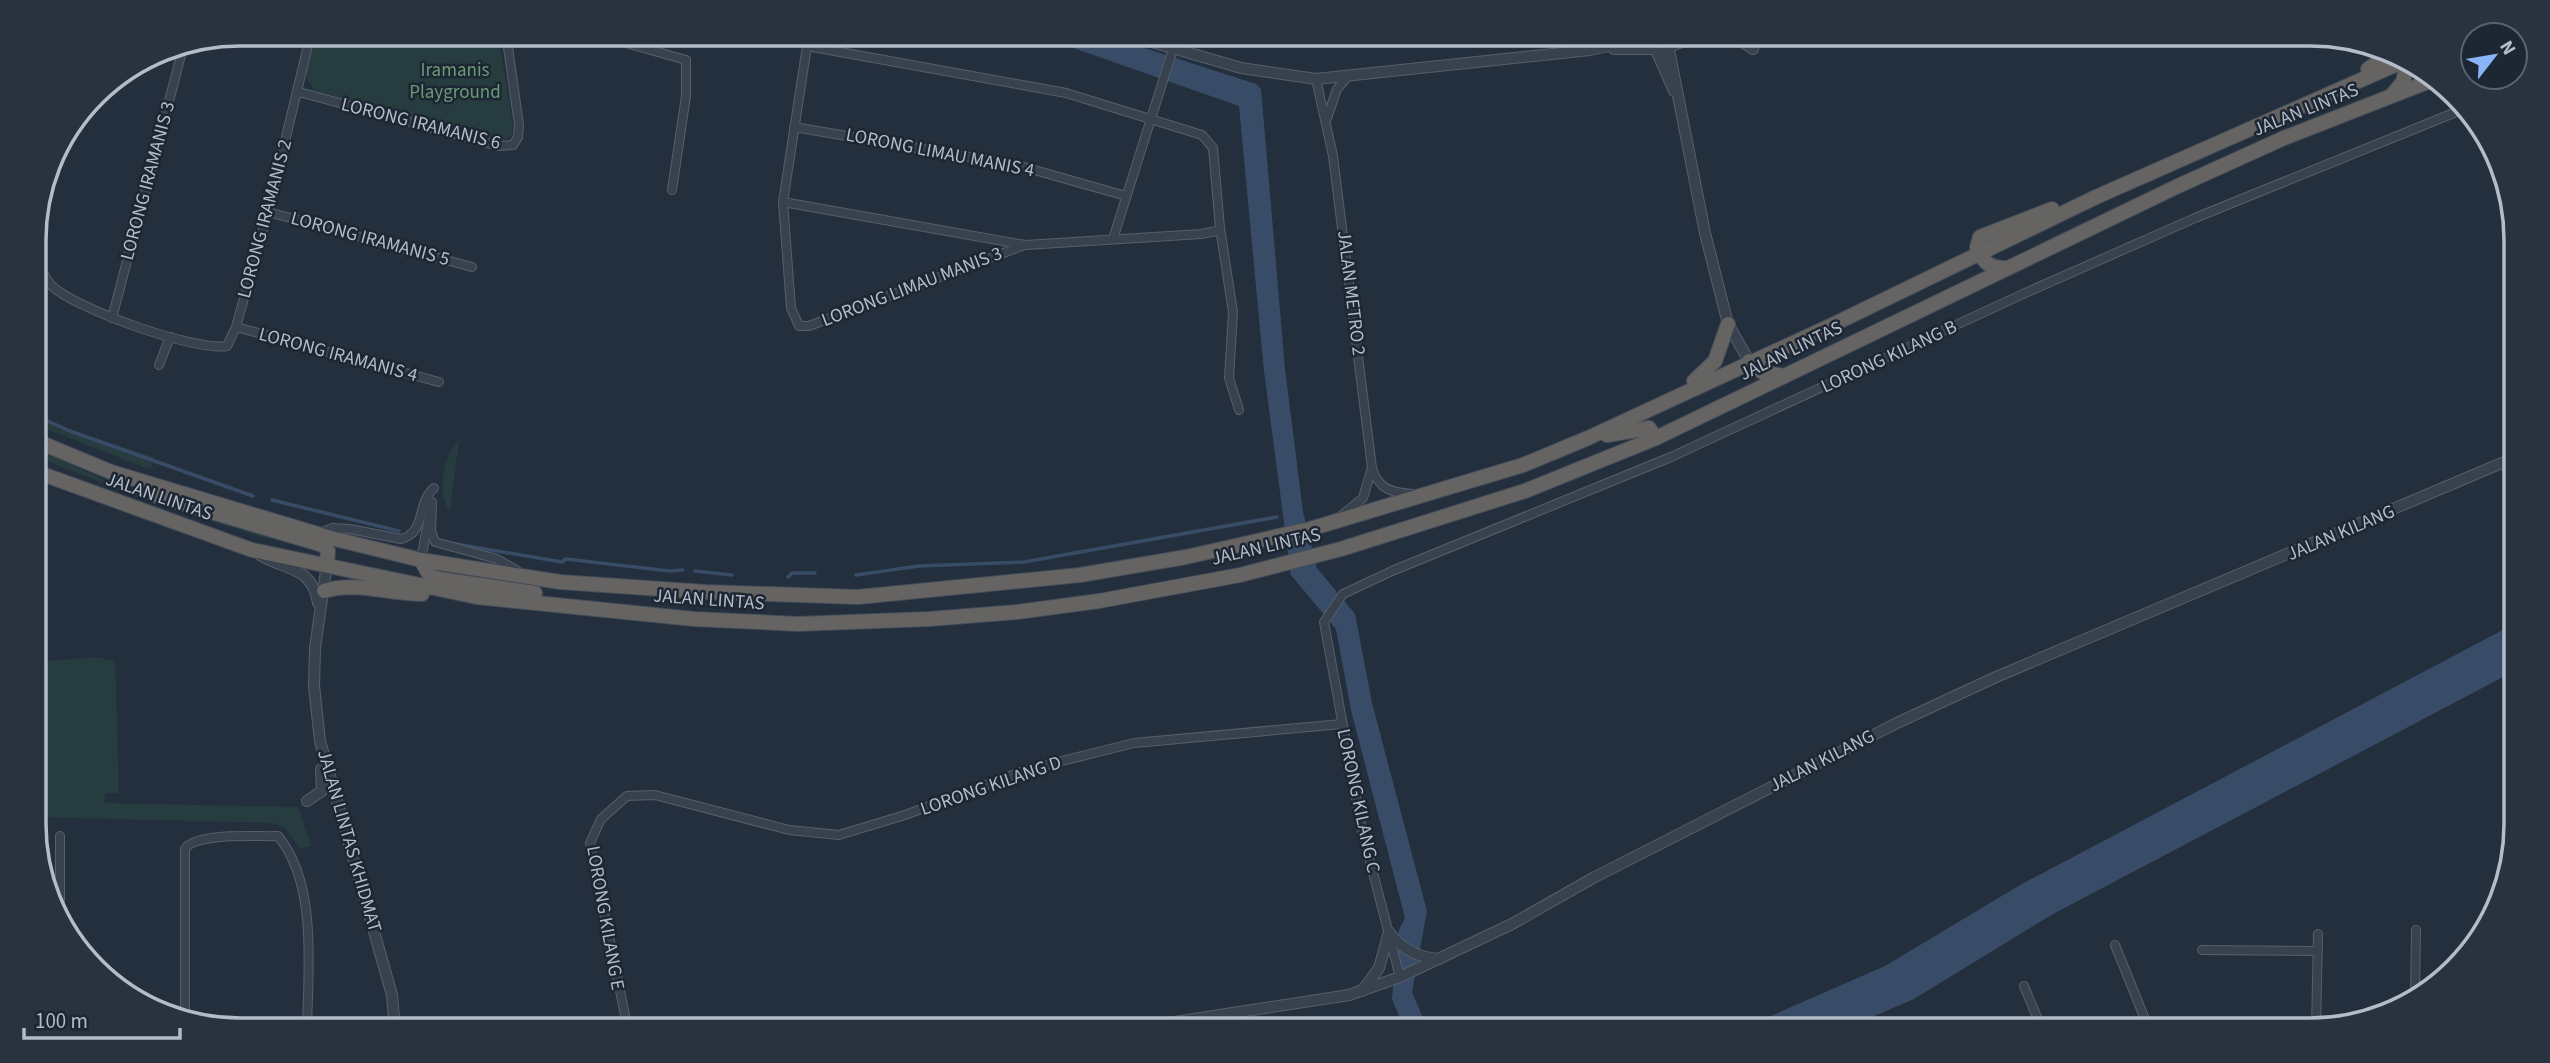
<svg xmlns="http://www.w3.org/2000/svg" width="2550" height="1063" font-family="'Source Sans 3',sans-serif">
  <rect width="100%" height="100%" fill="#242f3e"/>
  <g fill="#263c3f">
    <polygon points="315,33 498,33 513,126 512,136 501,142 314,91 306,76"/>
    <polygon points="34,413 70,430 154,457 151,470 34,424"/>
    <path d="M459,440l-9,70v1c-14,-17 -6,-57 9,-71z"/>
    <polygon points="34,447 113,484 309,548 262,537 149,501 34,456"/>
    <polygon points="97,657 115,661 119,788 117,793 105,793 104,803 298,807 311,846 300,849 285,828 272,823 35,817 35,662"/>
  </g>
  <g fill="#394c67">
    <polygon points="1000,33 1098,33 1256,84 1261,89 1285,369 1303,512 1317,568 1355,614 1372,703 1427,911 1412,992 1428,1030 1405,1030 1392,999 1399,930 1405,918 1351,710 1336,629 1291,575 1264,371 1239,106 1059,43"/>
    <polygon points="2516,623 2516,693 2505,676 2053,914 1914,999 1844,1029 1741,1029 1885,966 2020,885"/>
  </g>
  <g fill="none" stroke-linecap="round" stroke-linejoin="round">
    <g stroke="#394c67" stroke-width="3.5">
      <polyline points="34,415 70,431 253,496"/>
      <polyline points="272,500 399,531"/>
      <polyline points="456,544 562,562 566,559 669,571 683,570"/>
      <polyline points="695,571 732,575"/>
      <polyline points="856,575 919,566 1024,562 1277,517"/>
      <polyline points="788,577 792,573 815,573"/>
    </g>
    <defs>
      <g id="minor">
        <polyline points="565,33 619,41 686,60 686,96 672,190"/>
        <polyline points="809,33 783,202 791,308 799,326 809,326 1022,246"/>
        <polyline points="507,38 538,33"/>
        <path d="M1316,79l17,77 39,312c6,21 20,25 41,26"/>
        <polyline points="299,92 498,146 513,145 518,137 519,125 506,33"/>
        <polyline points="1327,118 1337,89 1348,76"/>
        <polyline points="794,127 1017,165 1126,196"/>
        <polyline points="783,202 1025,245 1201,234 1217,231 1220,228 1213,148 1202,135 1066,93 807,46"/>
        <polyline points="268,212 472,267"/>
        <polyline points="1220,228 1233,312 1229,378 1239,410"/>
        <polyline points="1113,239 1173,49"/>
        <path d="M34,252c4,11 9,24 17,33 22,23 145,67 176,61l9,-19 32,-115 43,-179"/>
        <polyline points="112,318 184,44"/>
        <polyline points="236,327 439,382"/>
        <polyline points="159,365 170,337"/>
        <polyline points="432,502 431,531 435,542 497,559 518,571"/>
        <polyline points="1341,516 1363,498 1371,471"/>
        <path d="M320,533l12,-5 18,1 51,10c26,-7 15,-36 33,-51"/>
        <polyline points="421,560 431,505"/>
        <polyline points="60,910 60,836"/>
        <polyline points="2115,945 2149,1029"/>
        <polyline points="2202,950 2318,951"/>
        <polyline points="1400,977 1362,830 1324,622 1343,594 1392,571 1671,457 2023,294 2195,218 2466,108"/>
        <polyline points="2024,986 2042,1029"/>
        <polyline points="2415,998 2416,930"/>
        <path d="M185,1019v-170c10,-17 72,-12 93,-13 40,48 30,135 29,194"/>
        <polyline points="2316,1029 2318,934"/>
        <polyline points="628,1030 590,843 601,819 627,796 655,795 789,830 839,835 905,815 1026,770 1134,743 1342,724"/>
      </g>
      <g id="tertiary">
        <polyline points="1121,33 1241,68 1316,79 1590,50 1658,35"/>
        <polyline points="1728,33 1753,49 1758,33"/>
        <circle cx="1662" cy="44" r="9"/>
        <polyline points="1665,35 1696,33"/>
        <polyline points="1670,46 1710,33"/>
        <polyline points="1614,49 1654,49"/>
        <polyline points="1656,50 1674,91"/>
        <polyline points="1669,50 1705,233 1728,324 1749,361"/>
        <path d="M260,555c27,16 52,11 58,48"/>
        <polyline points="327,564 315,648 314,686 320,741 392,995 395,1030"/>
        <polyline points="307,801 322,791 321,769"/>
        <path d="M1389,932c13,18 29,25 50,27"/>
        <polyline points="1362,991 1379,968 1389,932"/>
        <polyline points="1123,1030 1349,995 1400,977 1512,924 1593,878 1897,723 1996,677 2516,457"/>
      </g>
      <g id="trunk">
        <polyline points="2368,69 2383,59 2386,48"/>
        <polyline points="2392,95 2403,82 2407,63"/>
        <path d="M2005,268c-16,0 -22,-6 -28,-21l3,-10 72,-28"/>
        <polyline points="1749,361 1762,372 1784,376"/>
        <polyline points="1694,381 1715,361 1728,324"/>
        <polyline points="1607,435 1649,428 1656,438"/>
        <polyline points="34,440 111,472 331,538 421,560 560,582 705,592 858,597 1080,575 1186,557 1310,529 1523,465 1588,438 1832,325 2096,197 2404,61"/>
        <polyline points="34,471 252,550 477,597 694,619 798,624 929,619 1017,612 1099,601 1240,575 1341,549 1525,491 1656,438 2178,186 2284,138 2430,81"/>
        <polyline points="154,495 323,545 328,551 327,564"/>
        <polyline points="421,560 430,576 439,579 535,593"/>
        <path d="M324,591c32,-10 65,3 98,3"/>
      </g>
    </defs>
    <use href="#minor" stroke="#565f6c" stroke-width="10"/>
    <use href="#tertiary" stroke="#565f6c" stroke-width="12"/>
    <use href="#trunk" stroke="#434c59" stroke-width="16"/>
    <use href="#minor" stroke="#38414e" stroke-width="8"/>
    <use href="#tertiary" stroke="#38414e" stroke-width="10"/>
    <use href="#trunk" stroke="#656462" stroke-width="14"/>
  </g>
  <g text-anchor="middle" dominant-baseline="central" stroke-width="5" stroke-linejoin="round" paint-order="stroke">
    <g font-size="19" fill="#6b9a76" stroke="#1d2633">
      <text x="455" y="70">Iramanis<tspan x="455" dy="22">Playground</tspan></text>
    </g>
    <g font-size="19" fill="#b4bcc9" stroke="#1d2633">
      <text transform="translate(2306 110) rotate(-22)">JALAN LINTAS</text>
      <text transform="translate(421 124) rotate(14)">LORONG IRAMANIS 6</text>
      <text transform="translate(940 153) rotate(11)">LORONG LIMAU MANIS 4</text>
      <text transform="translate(148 181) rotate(-75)">LORONG IRAMANIS 3</text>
      <text transform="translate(265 219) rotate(-75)">LORONG IRAMANIS 2</text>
      <text transform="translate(370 239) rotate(15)">LORONG IRAMANIS 5</text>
      <text transform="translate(912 287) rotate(-21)">LORONG LIMAU MANIS 3</text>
      <text transform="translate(1351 293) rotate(83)">JALAN METRO 2</text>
      <text transform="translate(1791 351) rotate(-26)">JALAN LINTAS</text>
      <text transform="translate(338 355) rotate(15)">LORONG IRAMANIS 4</text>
      <text transform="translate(1889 357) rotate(-25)">LORONG KILANG B</text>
      <text transform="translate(159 497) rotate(19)">JALAN LINTAS</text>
      <text transform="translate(2341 533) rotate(-23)">JALAN KILANG</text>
      <text transform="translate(1266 547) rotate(-13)">JALAN LINTAS</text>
      <text transform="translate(709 600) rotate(4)">JALAN LINTAS</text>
      <text transform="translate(1822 761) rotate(-27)">JALAN KILANG</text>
      <text transform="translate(991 786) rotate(-19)">LORONG KILANG D</text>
      <text transform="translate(1358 801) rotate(78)">LORONG KILANG C</text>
      <text transform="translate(349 841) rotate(74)">JALAN LINTAS KHIDMAT</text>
      <text transform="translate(605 918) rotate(80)">LORONG KILANG E</text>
    </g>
  </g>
  <path d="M0 0H2550V1063H0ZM240 46H2310A194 194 0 0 1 2504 240V824A194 194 0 0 1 2310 1018H240A194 194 0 0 1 46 824V240A194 194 0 0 1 240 46Z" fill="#29323f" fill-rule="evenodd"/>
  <path fill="none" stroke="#b4bcc9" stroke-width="3.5" d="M240 46H2310A194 194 0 0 1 2504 240V824A194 194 0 0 1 2310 1018H240A194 194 0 0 1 46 824V240A194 194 0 0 1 240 46Z"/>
  <g transform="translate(2494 56) rotate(59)"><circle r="33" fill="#1d2633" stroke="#59626f" stroke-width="2"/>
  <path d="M0-5L12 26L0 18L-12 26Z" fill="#8ab4f8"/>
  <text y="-10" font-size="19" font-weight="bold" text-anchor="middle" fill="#b4bcc9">N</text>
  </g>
  <path d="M24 1028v10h156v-10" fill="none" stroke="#b4bcc9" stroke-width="3.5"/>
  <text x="35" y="1028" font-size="21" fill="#b4bcc9" stroke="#1d2633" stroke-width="5" paint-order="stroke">100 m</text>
</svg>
